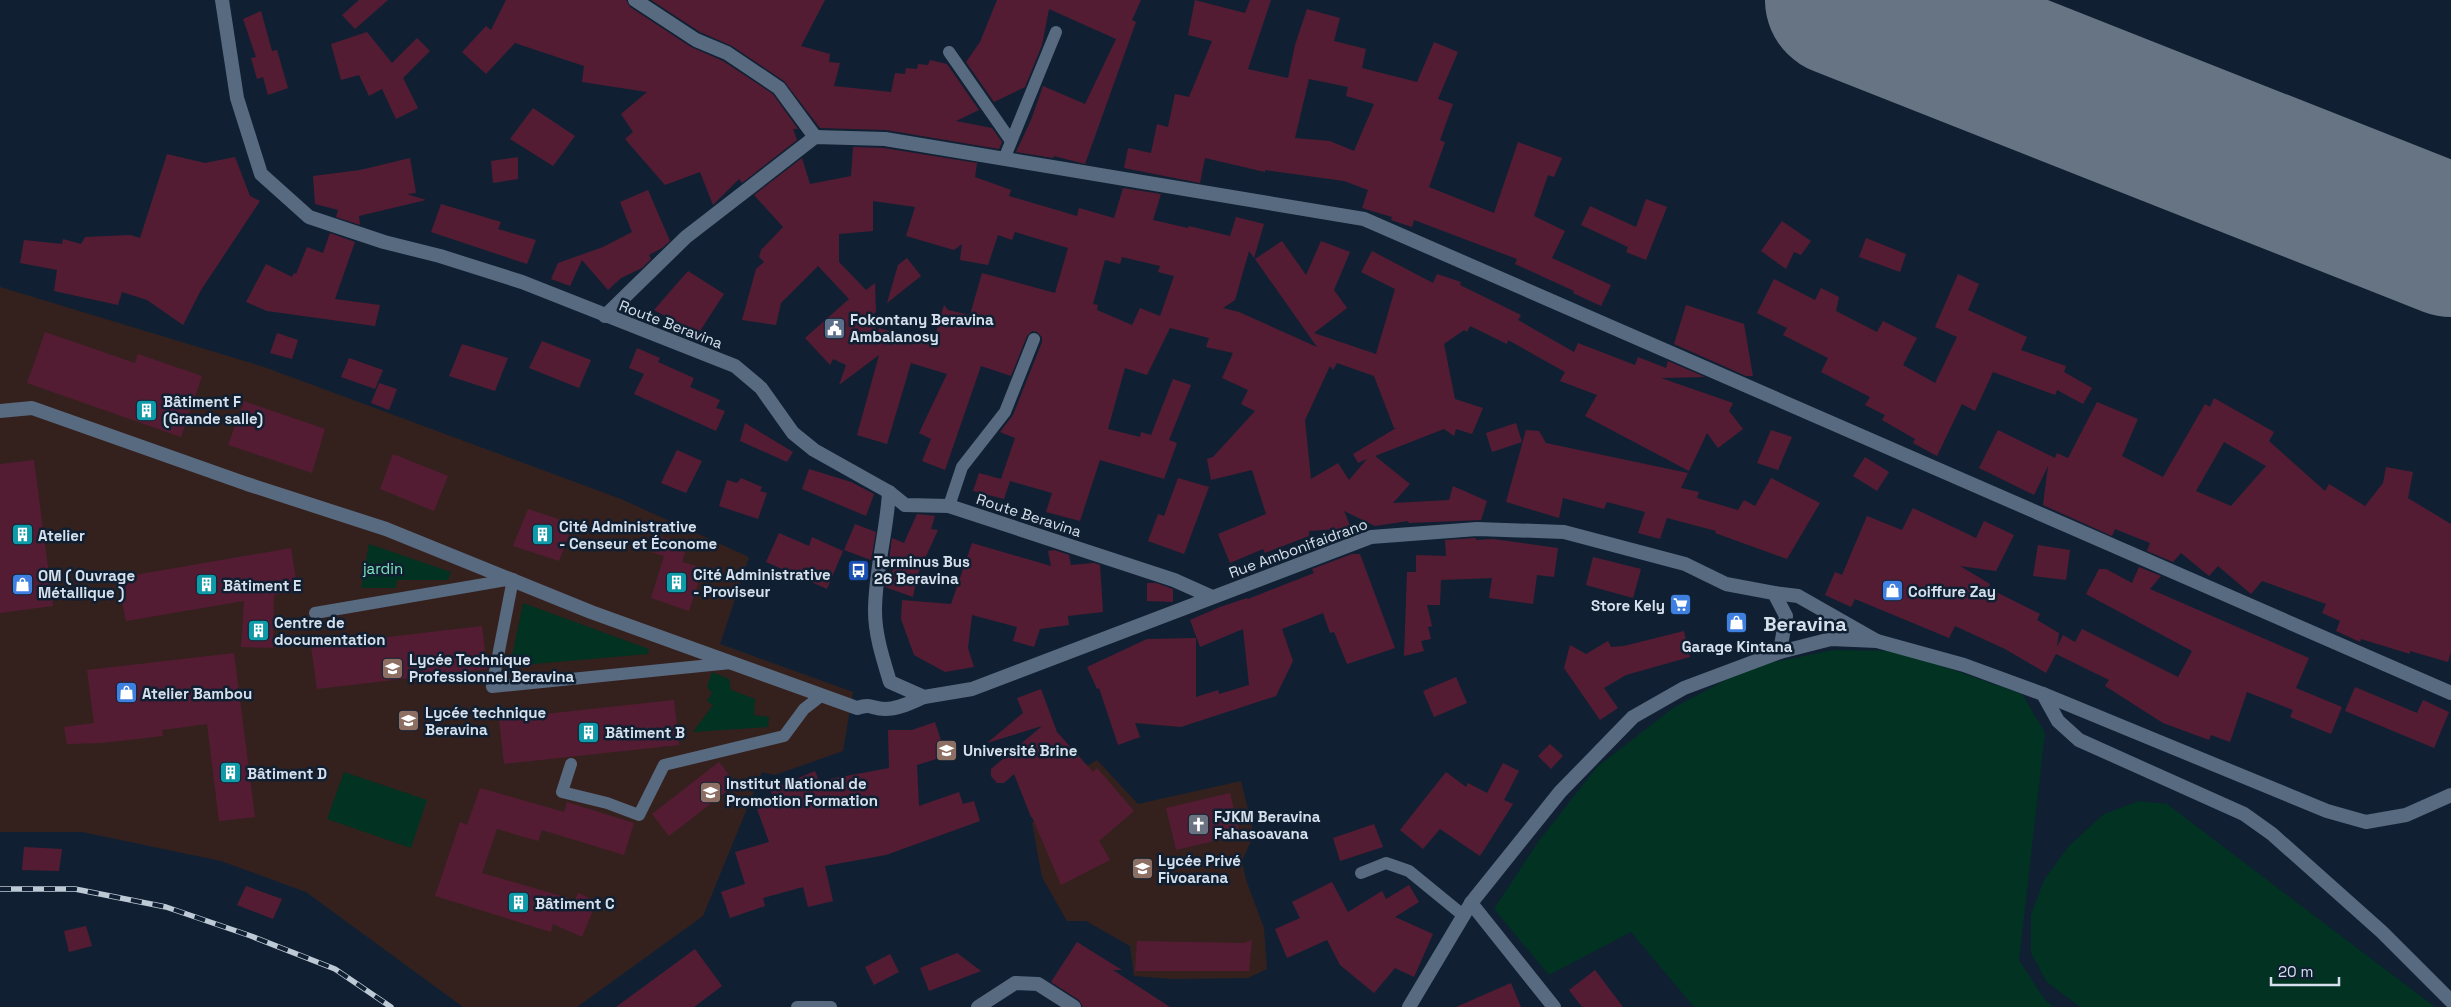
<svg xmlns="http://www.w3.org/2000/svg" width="2451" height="1007" font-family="'Space Grotesk',sans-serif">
  <rect width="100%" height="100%" fill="#102032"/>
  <g fill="#34211e">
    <polygon points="0,287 264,367 621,499 749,557 720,644 853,692 843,751 775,775 762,772 703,916 577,1007 463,1007 306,892 221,861 82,832 0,832"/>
    <polygon points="1097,760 1138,804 1241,781 1254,834 1242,861 1246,880 1264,928 1267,969 1248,978 1172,979 1134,976 1130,946 1086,921 1067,921 1042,877 1032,823 1056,809 1082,769"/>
  </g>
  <g fill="#013222">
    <polygon points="369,544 451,572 448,580 397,580 396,588 361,588"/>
    <polygon points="523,603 649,649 648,654 510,666"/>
    <polygon points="1833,650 1899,651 2022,694 2045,733 2019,960 2044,999 2054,1007 1694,1007 1631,932 1549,975 1494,909 1538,842 1597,767 1673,708 1750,667"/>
    <polygon points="712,672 729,679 731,690 755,699 754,715 769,717 768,727 693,732 713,705 707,701 712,693 707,687"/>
    <polygon points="344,772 427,800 411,848 327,819"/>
    <polygon points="2139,801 2167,804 2435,1007 2080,1007 2047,982 2031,953 2031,915 2044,880 2069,846 2104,814"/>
  </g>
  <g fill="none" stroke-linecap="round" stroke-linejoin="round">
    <polyline stroke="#677484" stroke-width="152" points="1841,0 2451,241"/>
  </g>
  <g fill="#541c33" fill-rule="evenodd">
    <polygon points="359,0 388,0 355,29 342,15"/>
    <polygon points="506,0 626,0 630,7 691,47 723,61 773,94 798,129 793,129 797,140 742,183 739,179 713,205 700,172 665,185 625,139 633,132 621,114 647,92 582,82 584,66 515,43 486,74 462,52 486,26 491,30"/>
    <polygon points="651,0 825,0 801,46 830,54 829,62 840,63 834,86 891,92 895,73 905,74 906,68 917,69 918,64 928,65 930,60 947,64 979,110 956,121 992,128 1002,142 999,149 886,130 820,128 784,81 732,46 700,32"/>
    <polygon points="997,0 1141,0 1132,20 1136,22 1085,164 1054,156 1053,158 1016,152 1031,120 1043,86 1085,104 1116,39 1049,9 1042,45 1025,87 994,102 966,62 980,42"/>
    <path d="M1195,0l50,13 5,-13h21l-23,69 40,9 7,-33 12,-36 33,9 -6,23 32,8 -4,19 55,14 17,-40 24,10 -20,47 15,5 -13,36 5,2 -16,45 65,26 24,-71 44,16 -8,19 -6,-2 -14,41 31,15 -13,27 59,27 -10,21 -28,-13 1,-2 -59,-27 2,-5 -103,-39 -2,7 -21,-7 1,-3 -30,-9 6,-18 -24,-9 -79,-11v2l-60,-14 -5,25 -76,-15 4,-20 23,5 6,-29 11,3 7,-33 14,3 23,-56 -24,-6zM1309,79l39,8 -2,9 28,8 -20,47 -24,-10 -35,-3z"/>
    <polygon points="261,11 272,51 277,50 288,88 268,95 263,77 257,79 251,58 256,57 243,19"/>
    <polygon points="367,32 392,63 417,38 430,51 403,78 418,108 396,119 382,89 369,96 359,75 341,80 331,44"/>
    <polygon points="533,108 575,136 553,166 510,139"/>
    <path d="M853,147l31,1 93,15 -2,14 36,13 -2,6 68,20 2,-8 35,10 9,-30 38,6 -8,26 35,8 1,-2 41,10 6,-19 28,7 -10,34 -5,-7 -14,49 -12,8 16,4 78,35 -62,-88 27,-18 24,34 15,-34 29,11 -16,38 13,18 -33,25 62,21 19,-65 -34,-17 11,-21 61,32 4,-9 24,8 -1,3 61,30 -3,5 56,32 4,-9 57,22 3,-8 28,11 2,-7 37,16 -44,1 72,25 -4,8 14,18 -25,19 -11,-15 -18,38 -104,-55 12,-21 -37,-14 5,-9 -57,-32 -1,4 -37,-18 -3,6 -3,-2 -20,14 11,55 28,9 -11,26 -16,-5 -2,7 -10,-7 -69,27 35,28 -17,19 56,-3 4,-14 34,15 -6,19 -72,3 -1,-2 -33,5 -31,-15 7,17 -42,3v5l-44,17 -2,-4 -33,14 -12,-29 48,-20 -14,-44 -41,10 -4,-21 6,-2 42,-46 -14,-7 7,-14 -26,-12 11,-25 -27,-6 3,-9 -39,-10 -23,47 -22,-7 -17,61 32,8 1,-5 10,3 22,-56 18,6 -22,55 8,3 -13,36 -64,-19 -20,61 -34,-9 6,-19 -42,-12 -6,18 -31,-8 6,-18 22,6 14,-41 -15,-6 13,-17 29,-73v-5l-5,-5 -5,-1 -5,5 -16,40 -30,-10 -36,104 -23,-9 9,-22 -12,-6 28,-59 -36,-11 -24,81 -30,-9 22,-80 -40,30 7,-20 -13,-6 -3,6 -25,-27 44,-39 -31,-33 -37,37 -5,22 -34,-5 14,-51 8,-7 -5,-5 2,-7 22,-23 -29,-32 48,-37 8,26 41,-8zM873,201l42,6 -9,29 48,14 8,-6 -2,16 28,5 10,-30 14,5 3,-8 53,16 -13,45 -73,-20 -12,42 -22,-5 -4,-5 -11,38 -54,-15 -3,10v-11l-14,-5 14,-10 -1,-29 -9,7 -27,-28v-28l34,-3zM1122,257l38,9 -2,6 16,4 -14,40 -20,-8 -8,17 -35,-15 1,-5 -5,-1 12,-44 15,4zM1337,363l37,13 20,52h2l-43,26 5,9 9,-4 -18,21 -11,-17 -27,16 -6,-59 25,-54 3,4z"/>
    <polygon points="167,154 205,163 235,157 250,196 260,201 201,290 183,325 147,300 122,292 118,305 54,291 57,270 20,263 24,240 62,244 63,239 81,244 85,237 130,235 140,238"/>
    <polygon points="518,157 518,179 493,183 491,161"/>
    <polygon points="410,158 416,193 407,194 426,200 359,216 360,225 336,217 338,210 315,204 313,176 360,170"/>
    <polygon points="648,190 670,241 662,248 649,255 651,259 642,268 621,278 608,290 582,260 570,286 551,279 558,263 603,247 632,232 620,202"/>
    <polygon points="1646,199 1667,207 1646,260 1626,252 1628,247 1581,225 1590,206 1636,227"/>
    <polygon points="441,204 501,222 498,229 536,240 527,264 431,232"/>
    <polygon points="1782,221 1811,241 1801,255 1794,252 1786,269 1761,251"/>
    <polygon points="330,233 355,242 335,299 380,305 375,326 267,311 246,302 266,264 292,277 294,273 296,274 307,247 323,253"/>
    <polygon points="1866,238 1906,254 1900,272 1859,257"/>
    <polygon points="907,258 921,276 887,303 898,265"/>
    <polygon points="688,271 724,294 698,334 654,310"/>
    <polygon points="1958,274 1979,284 1968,310 2027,337 2021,350 2066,366 2064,372 2092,388 2083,404 2057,390 2055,395 1993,372 1975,411 1962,404 1937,456 1913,443 1915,439 1882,420 1885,415 1865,405 1870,397 1821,372 1828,358 1783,335 1787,328 1757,313 1774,279 1815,300 1821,288 1839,297 1836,311 1877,332 1883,321 1917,338 1903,365 1935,383 1957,337 1935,327"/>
    <polygon points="1686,305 1744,324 1753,376 1746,376 1674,344"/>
    <polygon points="45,332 135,363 138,354 202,376 181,437 27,383"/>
    <polygon points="277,333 298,340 292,359 270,353"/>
    <polygon points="542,341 591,360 579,388 529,368"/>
    <polygon points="462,344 508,358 495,391 449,376"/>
    <polygon points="637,348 660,358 658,362 694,378 690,387 720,400 716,408 725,411 716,431 634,394 644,374 629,368"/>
    <polygon points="349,358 383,370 375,389 341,377"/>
    <polygon points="379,383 397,389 389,410 371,403"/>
    <path d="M2214,398l60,34 -5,9 56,50 4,-7 36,22 18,-23 3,-16 27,5 -5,26 43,26v128l-3,10 -38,-11v3l-49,-15 -1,3 -24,-11 4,-10 -18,-8 4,-9 -64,-23 -11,13 -33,-28 -9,10 -28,-23 -8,9 -26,-11 3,-8 -35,-14 -3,7 -69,-31 5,-39 -14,29 -55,-27 19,-38 57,28 2,-5 11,5 29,-56 41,17 -16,37 41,21 42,-73 5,3zM2224,442l42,24 -35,40 -35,-15z"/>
    <polygon points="244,401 325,429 312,473 228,445"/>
    <polygon points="745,423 793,452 787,462 740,441"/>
    <polygon points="1516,423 1522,442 1492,452 1486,433"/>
    <polygon points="1526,430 1539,431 1546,443 1688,473 1681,488 1699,492 1697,498 1738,510 1744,500 1755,506 1771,478 1820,503 1787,559 1715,533 1716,531 1667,518 1660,539 1638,533 1645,512 1607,502 1604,509 1563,498 1559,518 1506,502"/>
    <polygon points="1771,430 1792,437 1778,470 1757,463"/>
    <polygon points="677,450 702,461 686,493 661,483"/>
    <polygon points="393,454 448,476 434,511 380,489"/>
    <polygon points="1865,457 1889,472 1877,491 1853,476"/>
    <polygon points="34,460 53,606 0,613 0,464"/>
    <polygon points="809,469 851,482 874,494 866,516 802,489"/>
    <polygon points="741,478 762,487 760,491 767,493 758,519 719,506 727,480 737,483"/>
    <polygon points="1178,478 1209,487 1184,554 1148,541 1158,514 1164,516"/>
    <polygon points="1913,508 1976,538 1984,521 2014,535 1996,571 1960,566 1990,584 1988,588 2040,614 2037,620 2059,633 2057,647 2063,635 2075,642 2082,629 2178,677 2192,651 2086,594 2099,569 2106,569 2132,583 2139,567 2161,576 2150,589 2309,658 2296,688 2342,707 2331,734 2290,717 2293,710 2247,692 2230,742 2211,735 2209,740 2163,723 2105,686 2109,680 2056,654 2046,673 2005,649 1955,626 1949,638 1855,599 1851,607 1825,595 1835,572 1842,575 1867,516 1902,530"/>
    <polygon points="528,509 573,524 559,561 513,546"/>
    <polygon points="917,514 935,516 931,529 938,530 917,576 913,597 885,587 893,569 888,567 892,538 904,543"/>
    <polygon points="855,524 876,532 871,560 844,550"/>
    <polygon points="779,533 809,546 812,537 843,551 827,589 766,562"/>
    <polygon points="656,535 687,545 682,562 703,568 689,611 651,598 664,556 651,552"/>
    <polygon points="1476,538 1476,540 1493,539 1558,548 1554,577 1537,575 1533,604 1489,598 1492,578 1441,580 1440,605 1427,605 1432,626 1428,627 1431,639 1421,641 1424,651 1404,656 1407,572 1416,572 1416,555 1446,556 1445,540"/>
    <polygon points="972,543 1051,566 1048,551 1054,550 1069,555 1071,565 1094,563 1100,565 1103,612 1068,616 1069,625 1040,629 1034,647 1013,641 1017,627 972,615 968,648 974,667 945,672 914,655 901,619 902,600 951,604"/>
    <polygon points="2038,545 2070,550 2066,580 2033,576"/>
    <polygon points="291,548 298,591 274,595 273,648 241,647 244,601 126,621 117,578"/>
    <polygon points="1352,554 1360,554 1395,648 1347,664 1334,632 1330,633 1323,613 1282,629 1293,661 1276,696 1181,727 1135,723 1140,737 1118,745 1099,688 1097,689 1087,667 1147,639 1196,638 1196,697 1218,690 1219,694 1249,685 1243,629 1200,647 1190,620 1220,607 1247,598 1248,599 1314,573 1312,569"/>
    <polygon points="1593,557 1641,569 1633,598 1586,585"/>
    <polygon points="1147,583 1156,583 1173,589 1173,602 1147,601"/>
    <polygon points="482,626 487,669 317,689 311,646"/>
    <polygon points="1684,631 1690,657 1626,675 1604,688 1618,708 1600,720 1564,668 1570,645 1586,654 1608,641 1611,647 1624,646"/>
    <polygon points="234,653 255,817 219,821 207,724 162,730 163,736 102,743 67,744 64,727 94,723 87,670"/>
    <polygon points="1456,677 1467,703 1434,717 1423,691"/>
    <polygon points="2355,687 2417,713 2423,700 2449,712 2434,748 2345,711"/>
    <polygon points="1041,689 1057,732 1093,772 1097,768 1134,811 1099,841 1110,860 1061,885 1032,817 1031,817 1014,774 1004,783 997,783 991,776 991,769 1042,726 987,743 1023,713 1017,698"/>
    <polygon points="674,700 679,745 504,764 499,719"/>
    <polygon points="935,722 946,756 917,765 919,806 959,792 963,804 974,801 980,821 886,855 825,866 833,901 808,907 803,887 763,898 765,906 730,918 721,892 745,884 735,852 769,842 757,809 776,803 770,790 815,771 819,781 889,768 888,730 912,730"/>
    <polygon points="1550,744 1563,756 1551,769 1538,756"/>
    <polygon points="719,762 736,784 669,836 652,814"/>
    <polygon points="1503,763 1519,771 1504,800 1513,804 1480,856 1440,829 1423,849 1400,830 1446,772 1466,787 1468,783 1487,793"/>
    <polygon points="480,788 564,812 567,802 634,823 624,855 542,830 538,841 497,829 482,873 575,900 578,893 597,901 582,937 553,924 551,932 435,896 460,822 467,825"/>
    <polygon points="1230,793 1240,835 1176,850 1166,808"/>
    <polygon points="1374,824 1383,847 1340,861 1333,838"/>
    <polygon points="24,847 62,849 59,871 22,870"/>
    <polygon points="1332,882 1348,912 1382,891 1386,899 1409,885 1419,902 1395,917 1433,934 1414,977 1395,968 1374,993 1340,965 1327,940 1287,958 1275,929 1300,918 1292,902"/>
    <polygon points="246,886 282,899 273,919 237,905"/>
    <polygon points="86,926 92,946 69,952 64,931"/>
    <polygon points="1252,940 1249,971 1135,971 1137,941 1244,943"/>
    <polygon points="1077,942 1122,970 1113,970 1170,1007 1083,1007 1079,1000 1051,982"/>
    <polygon points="695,949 722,986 694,1007 616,1007"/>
    <polygon points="957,953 981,971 929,991 920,968"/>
    <polygon points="890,954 899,972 874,985 865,967"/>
    <polygon points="1595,970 1623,1007 1582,1007 1569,990"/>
    <polygon points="1511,983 1521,1007 1456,1007"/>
  </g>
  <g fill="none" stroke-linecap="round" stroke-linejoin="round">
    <g stroke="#586a80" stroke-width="12">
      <polyline points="949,52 1011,141"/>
      <polyline points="1004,159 1056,32"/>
      <polyline points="949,506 962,467 1005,412 1034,339"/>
      <polyline points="315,613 513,579 492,687 731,663"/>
      <polyline points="571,764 562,792 607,803 639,815 664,765 784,736 804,709 822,695"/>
      <polyline points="1361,873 1386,863 1409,871 1464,916"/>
      <polyline points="797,1007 831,1007"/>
    </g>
    <g stroke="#586a80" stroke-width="14">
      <polyline points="222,0 237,98 261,174 309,217 384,242 440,256 522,282 735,366 761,388 793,433 814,450 889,492 905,505 949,506 1174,580 1212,597"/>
      <polyline points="635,0 696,40 727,53 779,88 815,137"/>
      <polyline points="605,316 686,237 815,137 885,139 1364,219 2451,693"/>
      <path d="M0,411l32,-3 215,76 139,45 205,83 266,96c16,-5 14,1 28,1 14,0 27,-7 39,-12"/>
      <path d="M889,492c-2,39 -14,79 -14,119 0,24 8,48 15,71l34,15 48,-8 399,-152 106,-8 87,3 121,32 41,20 48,9 12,23 -6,36"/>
      <polyline points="1774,593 1798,596 1877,641"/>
      <polyline points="2043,694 2058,721 2079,740 2244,814 2272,834 2382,932 2451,1001"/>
      <polyline points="1471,903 1554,1007"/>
      <polyline points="978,1007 1015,983 1038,984 1074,1007"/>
    </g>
    <polyline stroke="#586a80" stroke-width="14" points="1409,1007 1471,903 1560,792 1633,717 1684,688 1780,652 1831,639 1877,641 1964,665 2043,694 2327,811 2366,822 2406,815 2451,795"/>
    <defs>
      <polyline id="rail" points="0,889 75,889 166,907 251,936 335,969 391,1007"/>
    </defs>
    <use href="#rail" stroke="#bec9d6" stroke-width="5.5"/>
    <use href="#rail" stroke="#102032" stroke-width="4" stroke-dasharray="11" stroke-linecap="butt"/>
  </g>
  <defs>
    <symbol id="civic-square" viewBox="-11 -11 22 22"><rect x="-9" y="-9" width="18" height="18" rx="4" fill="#5c6f8a" stroke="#102032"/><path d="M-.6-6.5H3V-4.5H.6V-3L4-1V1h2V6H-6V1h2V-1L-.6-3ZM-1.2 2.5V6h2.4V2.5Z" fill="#fff"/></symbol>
    <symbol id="building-square" viewBox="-11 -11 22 22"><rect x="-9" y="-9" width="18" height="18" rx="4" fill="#0f9aa8" stroke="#102032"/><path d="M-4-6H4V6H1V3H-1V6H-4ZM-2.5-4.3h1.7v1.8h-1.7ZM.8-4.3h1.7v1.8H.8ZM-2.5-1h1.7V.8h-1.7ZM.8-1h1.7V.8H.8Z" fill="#fff"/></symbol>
    <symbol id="bus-square" viewBox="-11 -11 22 22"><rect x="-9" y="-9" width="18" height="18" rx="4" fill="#1a4fb4" stroke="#102032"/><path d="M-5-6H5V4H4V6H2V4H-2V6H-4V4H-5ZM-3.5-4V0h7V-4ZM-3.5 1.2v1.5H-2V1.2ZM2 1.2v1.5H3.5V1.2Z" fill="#fff"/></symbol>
    <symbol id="shop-square" viewBox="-11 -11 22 22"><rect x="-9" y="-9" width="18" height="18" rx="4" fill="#3f7fe0" stroke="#102032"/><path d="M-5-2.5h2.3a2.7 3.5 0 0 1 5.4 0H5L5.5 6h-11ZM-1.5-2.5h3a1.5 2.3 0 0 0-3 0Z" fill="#fff"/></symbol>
    <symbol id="supermarket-square" viewBox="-11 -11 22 22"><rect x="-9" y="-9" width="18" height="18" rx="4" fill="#3f7fe0" stroke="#102032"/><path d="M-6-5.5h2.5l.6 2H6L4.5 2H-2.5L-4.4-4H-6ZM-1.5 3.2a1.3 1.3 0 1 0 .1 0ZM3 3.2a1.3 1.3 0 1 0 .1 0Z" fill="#fff"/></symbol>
    <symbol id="school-square" viewBox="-11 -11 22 22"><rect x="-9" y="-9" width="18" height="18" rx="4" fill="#8d6e63" stroke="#102032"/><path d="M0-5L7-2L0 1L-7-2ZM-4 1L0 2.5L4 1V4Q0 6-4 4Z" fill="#fff"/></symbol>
    <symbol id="university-square" viewBox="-11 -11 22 22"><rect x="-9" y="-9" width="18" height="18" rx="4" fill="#8d6e63" stroke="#102032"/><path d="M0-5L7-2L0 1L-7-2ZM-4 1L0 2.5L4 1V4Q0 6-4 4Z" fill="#fff"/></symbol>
    <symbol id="church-square" viewBox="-11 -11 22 22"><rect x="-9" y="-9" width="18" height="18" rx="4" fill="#6b7280" stroke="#102032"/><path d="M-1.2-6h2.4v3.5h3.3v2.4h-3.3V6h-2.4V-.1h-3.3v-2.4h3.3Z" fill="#fff"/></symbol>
  </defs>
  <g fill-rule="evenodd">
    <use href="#civic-square" x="822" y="316" width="25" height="25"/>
    <use href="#building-square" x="134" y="398" width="25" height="25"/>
    <use href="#building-square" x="10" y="522" width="25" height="25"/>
    <use href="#building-square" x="530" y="522" width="25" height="25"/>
    <use href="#bus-square" x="846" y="558" width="25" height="25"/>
    <use href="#building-square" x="664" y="570" width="25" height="25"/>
    <use href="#shop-square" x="10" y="572" width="25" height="25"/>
    <use href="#building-square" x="194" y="572" width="25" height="25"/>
    <use href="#shop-square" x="1880" y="578" width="25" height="25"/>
    <use href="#supermarket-square" x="1668" y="592" width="25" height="25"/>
    <use href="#shop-square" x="1724" y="610" width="25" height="25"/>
    <use href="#building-square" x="246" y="618" width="25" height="25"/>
    <use href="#school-square" x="380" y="656" width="25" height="25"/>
    <use href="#shop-square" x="114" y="680" width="25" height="25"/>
    <use href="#school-square" x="396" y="708" width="25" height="25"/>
    <use href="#building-square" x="576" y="720" width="25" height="25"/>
    <use href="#university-square" x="934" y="738" width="25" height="25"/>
    <use href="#building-square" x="218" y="760" width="25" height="25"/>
    <use href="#university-square" x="698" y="780" width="25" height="25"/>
    <use href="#church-square" x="1186" y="812" width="25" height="25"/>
    <use href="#school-square" x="1130" y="856" width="25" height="25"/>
    <use href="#building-square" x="506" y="890" width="25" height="25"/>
  </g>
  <g text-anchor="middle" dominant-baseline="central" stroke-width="5" stroke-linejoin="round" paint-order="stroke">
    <g font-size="15" font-weight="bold" fill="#d5e0ec" stroke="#102032" text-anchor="start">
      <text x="850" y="319">Fokontany Beravina<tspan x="850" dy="17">Ambalanosy</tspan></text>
      <text x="163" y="401">Bâtiment F<tspan x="163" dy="17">(Grande salle)</tspan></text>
      <text x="559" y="526">Cité Administrative<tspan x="559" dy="17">- Censeur et Économe</tspan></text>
      <text x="38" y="535">Atelier</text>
      <text x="874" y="561">Terminus Bus<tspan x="874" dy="17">26 Beravina</tspan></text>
      <text x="693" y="574">Cité Administrative<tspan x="693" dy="17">- Proviseur</tspan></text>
      <text x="38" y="575">OM ( Ouvrage<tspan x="38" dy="17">Métallique )</tspan></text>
      <text x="223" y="585">Bâtiment E</text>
      <text x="1908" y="591">Coiffure Zay</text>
      <text x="1665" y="605" text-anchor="end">Store Kely</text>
      <text x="274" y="622">Centre de<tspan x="274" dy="17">documentation</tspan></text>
      <text x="1737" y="646" text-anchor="middle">Garage Kintana</text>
      <text x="409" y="659">Lycée Technique<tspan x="409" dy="17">Professionnel Beravina</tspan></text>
      <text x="142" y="693">Atelier Bambou</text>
      <text x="425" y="712">Lycée technique<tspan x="425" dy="17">Beravina</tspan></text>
      <text x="605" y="732">Bâtiment B</text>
      <text x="963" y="750">Université Brine</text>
      <text x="247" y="773">Bâtiment D</text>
      <text x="726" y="783">Institut National de<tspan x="726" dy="17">Promotion Formation</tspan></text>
      <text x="1214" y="816">FJKM Beravina<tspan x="1214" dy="17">Fahasoavana</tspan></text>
      <text x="1158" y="860">Lycée Privé<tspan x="1158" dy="17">Fivoarana</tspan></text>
      <text x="535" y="903">Bâtiment C</text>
    </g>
    <g font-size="15" fill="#d5e0ec" stroke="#102032">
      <text transform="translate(671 324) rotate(21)">Route Beravina</text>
      <text transform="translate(1029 515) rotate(18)">Route Beravina</text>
      <text transform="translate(1298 548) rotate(-20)">Rue Ambonifaidrano</text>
    </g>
    <g font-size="15" fill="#7fe8bc" stroke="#102032">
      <text x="383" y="568">jardin</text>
    </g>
    <g font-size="20" font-weight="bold" fill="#d5e0ec" stroke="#102032">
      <text x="1805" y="624">Beravina</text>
    </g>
  </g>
  <path d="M2271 977v8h68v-8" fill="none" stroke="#d5e0ec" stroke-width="2.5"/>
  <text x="2278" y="977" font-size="15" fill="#d5e0ec" stroke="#102032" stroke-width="4" paint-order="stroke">20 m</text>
</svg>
